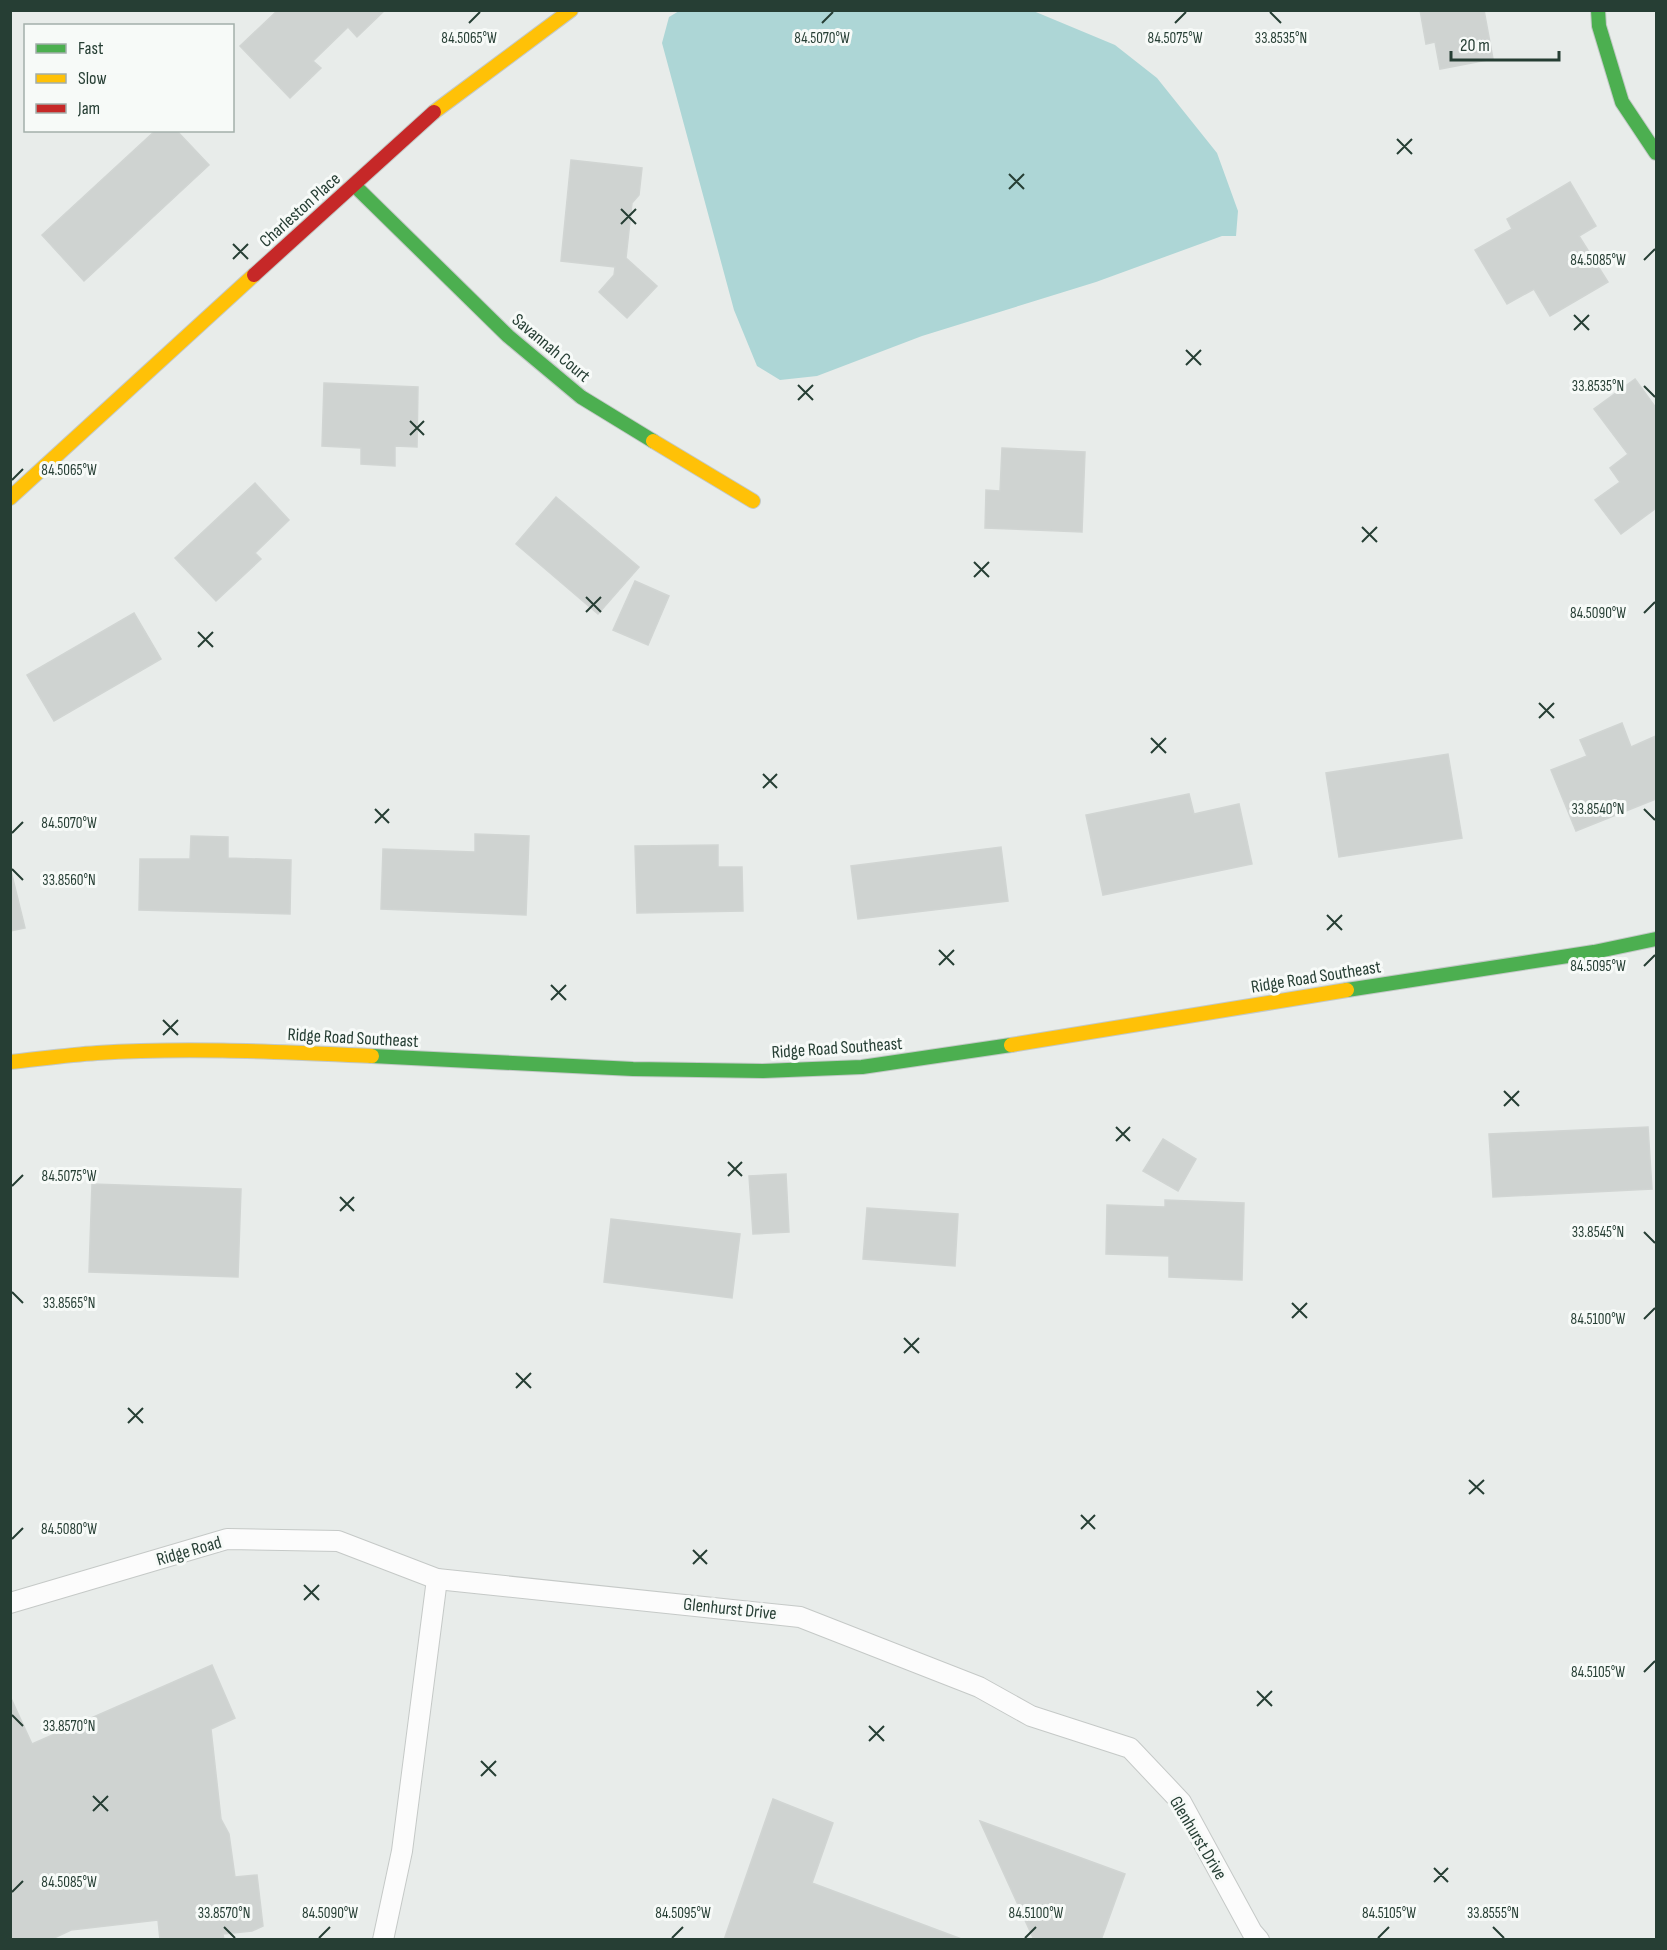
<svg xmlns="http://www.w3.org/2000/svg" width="1667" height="1950" font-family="'Sofia Sans Condensed',sans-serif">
  <rect width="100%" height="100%" fill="#e8ecea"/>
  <polygon fill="#add6d6" points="679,11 1031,10 1115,45 1157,78 1217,153 1238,211 1236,236 1222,236 1096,282 922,336 817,376 780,380 757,366 734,310 662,43 669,17"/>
  <g fill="#cfd3d1" stroke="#d1d5d3" stroke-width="1.5">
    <polygon points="278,10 385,10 357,37 348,27 313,61 321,68 290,98 240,46"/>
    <polygon points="1420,10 1484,10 1493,59 1440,69 1435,42 1426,44"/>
    <polygon points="156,130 176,130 209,165 84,281 42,235"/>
    <polygon points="571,160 642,168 639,195 632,203 626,258 657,286 627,318 599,292 614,275 615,267 561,261"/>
    <polygon points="1570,182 1596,226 1579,236 1608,282 1550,316 1534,289 1507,304 1475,250 1512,229 1507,219"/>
    <polygon points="1635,379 1656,408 1656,508 1621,534 1595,500 1620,482 1610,468 1628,454 1594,409"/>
    <polygon points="324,383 418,387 417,447 395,446 395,466 361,464 361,448 322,446"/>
    <polygon points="1002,448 1085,452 1082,532 985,528 986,490 1000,491"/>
    <polygon points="255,483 289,520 255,553 261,559 216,601 175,558"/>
    <polygon points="556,497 639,567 598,614 516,544"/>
    <polygon points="635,581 669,596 648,645 613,630"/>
    <polygon points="134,613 161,659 54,721 27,675"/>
    <polygon points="1622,723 1631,747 1656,736 1656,799 1576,831 1551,770 1587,756 1580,740"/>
    <polygon points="1448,754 1462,838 1339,857 1326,773"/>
    <polygon points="1189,794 1194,814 1239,804 1252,864 1103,895 1086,815"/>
    <polygon points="475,834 529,836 526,915 381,909 383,849 475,852"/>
    <polygon points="191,836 228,837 228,858 291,860 290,914 139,910 140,859 190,859"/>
    <polygon points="718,845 718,867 742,867 743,911 637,913 635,846"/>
    <polygon points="1001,847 1008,901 858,919 851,866"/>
    <polygon points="10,867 25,928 10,931"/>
    <polygon points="1648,1127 1652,1189 1493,1197 1489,1134"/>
    <polygon points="1163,1139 1196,1159 1178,1191 1143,1171"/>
    <polygon points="786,1174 789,1232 753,1234 749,1176"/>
    <polygon points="92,1184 241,1189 238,1277 89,1272"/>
    <polygon points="1165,1200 1244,1203 1242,1280 1169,1277 1169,1256 1106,1254 1107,1205 1165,1207"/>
    <polygon points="867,1208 958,1214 955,1266 863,1259"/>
    <polygon points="611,1219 740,1234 732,1298 604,1282"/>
    <polygon points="212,1665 235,1718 211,1729 221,1819 229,1834 235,1877 257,1875 263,1926 252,1931 223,1934 224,1940 160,1940 158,1920 71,1930 50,1940 10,1940 10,1696 32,1744"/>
    <polygon points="773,1799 833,1823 812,1883 964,1940 724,1940"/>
    <polygon points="980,1821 1125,1874 1101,1940 1034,1940"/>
  </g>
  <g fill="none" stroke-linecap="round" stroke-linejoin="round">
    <defs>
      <g id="lane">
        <polyline points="10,1603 227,1539 338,1541 437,1579 800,1617 979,1687 1031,1716 1130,1748 1181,1802 1252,1932 1259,1940"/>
        <polyline points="383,1940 402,1851 437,1579"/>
      </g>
      <g id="fast">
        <polyline points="1598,10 1599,26 1622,102 1656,153"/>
        <polyline points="354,185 508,336 581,397 653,441"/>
        <polyline points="1347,990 1594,952 1656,939"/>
        <polyline points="372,1056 633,1069 763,1071 862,1067 1011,1045"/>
      </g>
      <g id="slow">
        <polyline points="434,112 571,10"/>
        <polyline points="653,441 753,501"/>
        <polyline points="10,498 254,275"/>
        <polyline points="1011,1045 1347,990"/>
        <path d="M10,1062c29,-3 58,-7 87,-9 91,-6 183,-1 275,3"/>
      </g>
      <polyline id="jam" points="254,275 434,112"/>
    </defs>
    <use href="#lane" stroke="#c5c9c7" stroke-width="22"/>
    <use href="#fast" stroke="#c3c9c7" stroke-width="16"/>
    <use href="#slow" stroke="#c3c9c7" stroke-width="16"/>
    <use href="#jam" stroke="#c3c9c7" stroke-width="16"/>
    <use href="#lane" stroke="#fcfcfc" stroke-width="20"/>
    <use href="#fast" stroke="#4caf50" stroke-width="14"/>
    <use href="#slow" stroke="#ffc107" stroke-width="14"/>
    <use href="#jam" stroke="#c62828" stroke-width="14"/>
  </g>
  <path fill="none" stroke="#263e34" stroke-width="2" d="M1270,12l11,11M469,23l11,-11M822,23l11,-11M1175,23l11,-11M1397,139l15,15M1397,154l15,-15M1009,174l15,15M1009,189l15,-15M621,209l15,15M621,224l15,-15M233,244l15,15M233,259l15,-15M1644,260l11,-11M1574,315l15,15M1574,330l15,-15M1186,350l15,15M1186,365l15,-15M798,385l15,15M1644,386l11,11M798,400l15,-15M410,421l14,14M410,435l14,-14M12,480l11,-11M1362,527l15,15M1362,542l15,-15M974,562l15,15M974,577l15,-15M586,597l15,15M586,612l15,-15M1644,613l11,-11M198,632l15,15M198,647l15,-15M1539,703l15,15M1539,718l15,-15M1151,738l15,15M1151,753l15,-15M763,774l14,14M763,788l14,-14M375,809l14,14M1644,809l11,11M375,823l14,-14M12,833l11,-11M12,869l11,11M1327,915l15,15M1327,930l15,-15M939,950l15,15M939,965l15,-15M1644,966l11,-11M551,985l15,15M551,1000l15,-15M163,1020l15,15M163,1035l15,-15M1504,1091l15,15M1504,1106l15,-15M1116,1127l14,14M1116,1141l14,-14M728,1162l14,14M728,1176l14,-14M12,1186l11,-11M340,1197l14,14M340,1211l14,-14M1644,1232l11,11M12,1292l11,11M1292,1303l15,15M1292,1318l15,-15M1644,1319l11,-11M904,1338l15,15M904,1353l15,-15M516,1373l15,15M516,1388l15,-15M128,1408l15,15M128,1423l15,-15M1469,1480l15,14M1469,1494l15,-14M1081,1515l14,14M1081,1529l14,-14M12,1539l11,-11M693,1550l14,14M693,1564l14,-14M304,1585l15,15M304,1600l15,-15M1644,1672l11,-11M1257,1691l15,15M1257,1706l15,-15M12,1715l11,11M869,1726l15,15M869,1741l15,-15M481,1761l15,15M481,1776l15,-15M93,1796l15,15M93,1811l15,-15M1434,1868l14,14M1434,1882l14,-14M12,1892l11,-11M224,1927l11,11M1493,1927l11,11M319,1938l11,-11M672,1938l11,-11M1025,1938l11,-11M1378,1938l11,-11"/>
  <g text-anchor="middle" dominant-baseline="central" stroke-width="6" stroke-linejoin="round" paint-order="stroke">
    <g font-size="18" fill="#263e34" stroke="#f7faf8">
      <text transform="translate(300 210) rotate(-42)">Charleston Place</text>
      <text transform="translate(551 348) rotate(40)">Savannah Court</text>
      <text transform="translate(1316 977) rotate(-9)">Ridge Road Southeast</text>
      <text transform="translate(353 1038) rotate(3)">Ridge Road Southeast</text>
      <text transform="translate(837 1048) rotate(-4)">Ridge Road Southeast</text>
      <text transform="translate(189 1551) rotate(-16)">Ridge Road</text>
      <text transform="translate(730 1609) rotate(6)">Glenhurst Drive</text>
      <text transform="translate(1198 1838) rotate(59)">Glenhurst Drive</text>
    </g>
  </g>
  <g font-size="15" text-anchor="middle" fill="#263e34" stroke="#f7faf8" stroke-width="6" stroke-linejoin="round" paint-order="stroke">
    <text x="469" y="43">84.5065°W</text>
    <text x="822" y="43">84.5070°W</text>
    <text x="1175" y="43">84.5075°W</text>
    <text x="1281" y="43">33.8535°N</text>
    <text x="1598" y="265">84.5085°W</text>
    <text x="1598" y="391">33.8535°N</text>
    <text x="69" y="475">84.5065°W</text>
    <text x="1598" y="618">84.5090°W</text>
    <text x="1598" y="814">33.8540°N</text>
    <text x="69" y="828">84.5070°W</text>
    <text x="69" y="885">33.8560°N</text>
    <text x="1598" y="971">84.5095°W</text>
    <text x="69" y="1181">84.5075°W</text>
    <text x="1598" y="1237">33.8545°N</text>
    <text x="69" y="1308">33.8565°N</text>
    <text x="1598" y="1324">84.5100°W</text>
    <text x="69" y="1534">84.5080°W</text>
    <text x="1598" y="1677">84.5105°W</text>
    <text x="69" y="1731">33.8570°N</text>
    <text x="69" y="1887">84.5085°W</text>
    <text x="224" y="1918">33.8570°N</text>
    <text x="330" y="1918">84.5090°W</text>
    <text x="683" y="1918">84.5095°W</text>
    <text x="1036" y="1918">84.5100°W</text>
    <text x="1389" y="1918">84.5105°W</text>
    <text x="1493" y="1918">33.8555°N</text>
  </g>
  <rect width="1667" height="1950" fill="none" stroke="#263e34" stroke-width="24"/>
  <rect x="24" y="24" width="210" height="108" fill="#f7faf8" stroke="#a3afaa" stroke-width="1.5"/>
  <rect x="36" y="44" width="30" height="9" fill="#4caf50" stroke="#a3afaa" stroke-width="1.5"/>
  <text x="78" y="54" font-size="18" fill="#263e34">Fast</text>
  <rect x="36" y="74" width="30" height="9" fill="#ffc107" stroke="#a3afaa" stroke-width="1.5"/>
  <text x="78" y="84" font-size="18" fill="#263e34">Slow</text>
  <rect x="36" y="104" width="30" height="9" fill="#c62828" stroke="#a3afaa" stroke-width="1.5"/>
  <text x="78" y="114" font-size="18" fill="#263e34">Jam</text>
  <path d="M1451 51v9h108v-9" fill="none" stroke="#263e34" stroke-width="3"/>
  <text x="1460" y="51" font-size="18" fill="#263e34" stroke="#f7faf8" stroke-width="4.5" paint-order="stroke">20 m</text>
</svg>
